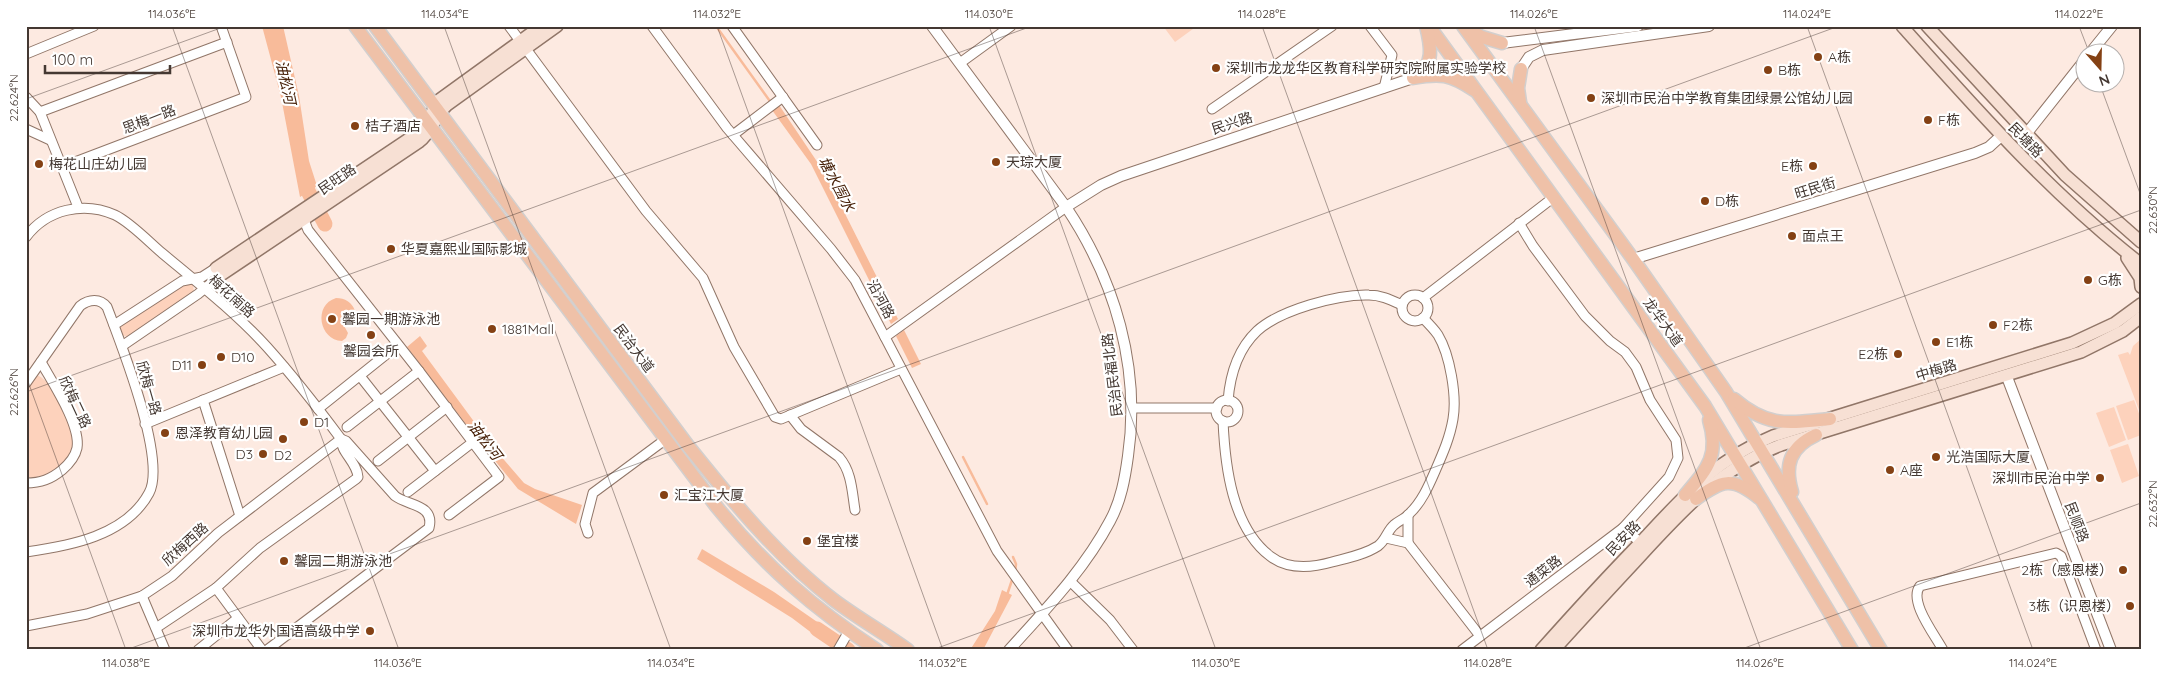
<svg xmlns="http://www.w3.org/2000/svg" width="2167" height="676" font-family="Quicksand,'Noto Sans SC',sans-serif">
  <rect width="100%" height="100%" fill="#fdeae1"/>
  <g fill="#fdd2bc">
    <polygon points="1163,26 1197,26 1175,42"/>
    <polygon points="187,282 193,285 194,292 128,337 122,335 119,326"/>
    <polygon points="2141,339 2141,415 2118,355 2128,352 2130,355 2133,346"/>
    <path d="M37,375c13,6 16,18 23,30 12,23 23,42 -2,62 -10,8 -19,11 -32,10v-88z"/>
    <polygon points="2134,400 2141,419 2141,435 2128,440 2116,406"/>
    <polygon points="2114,407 2126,440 2109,447 2096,413"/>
    <polygon points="2128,444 2139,476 2122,483 2110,450"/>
  </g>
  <g fill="#f8bb9a">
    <polygon points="262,26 283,26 299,96 309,161 317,186 300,197 281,97"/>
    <polygon points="779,105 824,172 898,319 891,324 811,164 772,110"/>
    <path d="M336,298c9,0 16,4 19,13l-2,6 -7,-1 -3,4v4l5,9 -2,5 -4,3c-23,-1 -29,-36 -6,-43z"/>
    <polygon points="904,330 921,364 912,368 896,336"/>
    <polygon points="420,336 427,346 422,351 492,446 524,483 535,489 582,505 576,524 518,489 475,436 407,347"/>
    <polygon points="702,549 774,592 836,635 831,642 825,643 792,618 697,559"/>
    <polygon points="1002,590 1012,595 983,650 970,650 995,611"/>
  </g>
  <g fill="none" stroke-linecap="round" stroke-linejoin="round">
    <g stroke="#f8bb9a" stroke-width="2.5">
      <polyline points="716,26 772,104"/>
      <polyline points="963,457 987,504"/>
      <polyline points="1013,557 1016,564 1015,572"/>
      <polyline points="1007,595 1013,577"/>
    </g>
    <g stroke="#f8bb9a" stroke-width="15">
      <polyline points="304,172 308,191 325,224"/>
      <polyline points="817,629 848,650"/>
    </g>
    <defs>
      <g id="minor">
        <polyline points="509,26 646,211 703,278 734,347 775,417 781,419 901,369"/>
        <polyline points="652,26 727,128 831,249 855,280 997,551 1068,650"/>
        <polyline points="732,26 817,145"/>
        <polyline points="1370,26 1392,55 1384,88"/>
        <polyline points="26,54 94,26"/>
        <polyline points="960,63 1011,26"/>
        <polyline points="26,97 40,112 78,207"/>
        <polyline points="1212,109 1332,26"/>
        <polyline points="40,112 227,42"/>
        <polyline points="26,129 50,140"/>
        <polyline points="733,135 783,97"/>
        <polyline points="62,167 246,97 221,26"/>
        <polyline points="302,215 308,230 419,371 499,477 449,515"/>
        <polyline points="1519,223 1533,246 1585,316 1610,341 1625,352 1636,367 1650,400 1676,440 1678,458 1669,477 1623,528"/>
        <path d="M26,237c21,-28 58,-36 89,-22 15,7 34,27 47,38 36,30 74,60 105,94 26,29 51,61 74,92l-123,94 -46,43 -30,20 -55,18 -61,12"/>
        <circle cx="1415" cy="308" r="13"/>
        <polyline points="1423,298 1554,197"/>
        <polyline points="114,325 182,281 202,277 216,268"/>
        <polyline points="885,337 1066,207"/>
        <polyline points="122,346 198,294 221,275"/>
        <polyline points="360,376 435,471"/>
        <path d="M26,383l54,-77c9,-7 20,-8 27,1 14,37 60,153 42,186 -23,43 -80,53 -123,59"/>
        <polyline points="203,400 240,516"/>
        <circle cx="1227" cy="411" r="11"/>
        <path d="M1228,401c2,-26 9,-51 29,-70 23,-21 81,-37 112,-36 12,0 22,5 33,10"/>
        <polyline points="1131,408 1217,408"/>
        <polyline points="318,409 398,345"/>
        <path d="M790,415l11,14 38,28c13,15 13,35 16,53"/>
        <path d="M1223,421c2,45 9,106 47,135 18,14 41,12 62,6 15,-4 32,-7 46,-16 8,-6 9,-15 16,-21 4,-4 11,-6 15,-11 13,-12 20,-29 27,-45 7,-16 14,-32 17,-50 4,-23 -3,-64 -15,-84 -4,-6 -10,-12 -15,-17"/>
        <polyline points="145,424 284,367"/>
        <polyline points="347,427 419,371"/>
        <polyline points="378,461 447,407"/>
        <path d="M26,483c15,0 25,-4 36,-13 7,-6 13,-13 15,-22 4,-23 -25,-66 -36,-86"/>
        <polyline points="408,492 473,442"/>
        <polyline points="588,533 585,524 593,493 666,439"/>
        <polyline points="1386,538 1408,543 1480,636"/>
        <polyline points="1408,543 1408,515"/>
        <polyline points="1070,581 1110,620 1133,650"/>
        <polyline points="142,596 165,650"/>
        <polyline points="156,628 216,588"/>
        <polyline points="198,650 238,618"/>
        <path d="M262,650l-46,-62 44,-40 96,-69 2,-2c-1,-15 -17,-24 -17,-38l5,2 49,55c13,10 40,8 34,32l-162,122"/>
        <polyline points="838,650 849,631"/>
        <polyline points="1462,650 1623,528 1640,542"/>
        <path d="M1943,650c-8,-15 -35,-49 -23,-64l136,-33 5,3 35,94"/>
      </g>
      <g id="tertiary">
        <path d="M932,26l134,181c49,73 75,161 62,249 -3,22 -7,45 -18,65 -26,49 -64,88 -101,129"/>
        <polyline points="1502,43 1638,26"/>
        <polyline points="2091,52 2112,26"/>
        <polyline points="1521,69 1529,57 1543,50 1709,26"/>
        <polyline points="2027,133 2084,61"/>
        <polyline points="1066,207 1101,185 1121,176 1413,78"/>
        <polyline points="1633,259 1975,153 1989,147 2001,136"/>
        <polyline points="2007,377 2111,650"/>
      </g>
      <g id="secondary">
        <path d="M1902,26c75,84 149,168 239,238"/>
        <polyline points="1927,26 2065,175 2141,242"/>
        <polyline points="2127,258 2140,278 2141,287"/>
        <polyline points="216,268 413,136 424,127 439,100 541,26"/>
        <path d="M221,275l198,-133c13,-10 16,-26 28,-37l110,-79"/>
        <path d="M1541,650c32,-36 65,-72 99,-107 42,-45 74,-83 133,-107l299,-93 43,-20 26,-19"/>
        <path d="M1554,650c27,-30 53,-58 80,-87 45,-49 84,-94 147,-118l300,-93 42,-21 18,-14"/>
      </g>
      <g id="primary">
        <path d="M355,26l361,480c49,60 97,102 161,144"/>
        <path d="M375,26l314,421c44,55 90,111 146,154 23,17 49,32 73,49"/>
        <polyline points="1429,26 1705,406 1852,650"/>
        <polyline points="1463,26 1633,259 1726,392 1881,650"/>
        <polyline points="1467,29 1482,37 1502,43"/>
        <path d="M1415,77c20,-12 16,-31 11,-51"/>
        <path d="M1413,78c27,-5 37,-4 61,12"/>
        <polyline points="1520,102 1518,88 1521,69"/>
        <path d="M1734,399c34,29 54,24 96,20"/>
        <path d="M1792,492c-8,-27 -2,-45 24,-57"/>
        <path d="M1685,495c22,-26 35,-39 24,-75"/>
        <path d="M1696,499c26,-19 36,-23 63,-1"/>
      </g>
    </defs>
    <use href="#minor" stroke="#917668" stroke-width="11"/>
    <use href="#tertiary" stroke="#917668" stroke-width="12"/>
    <use href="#secondary" stroke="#917668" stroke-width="14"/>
    <use href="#primary" stroke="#d2cfce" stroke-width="15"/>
    <use href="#minor" stroke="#fff" stroke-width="9"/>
    <use href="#tertiary" stroke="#fff" stroke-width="10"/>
    <use href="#secondary" stroke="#f7e0d4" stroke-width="11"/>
    <use href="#primary" stroke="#efc1a8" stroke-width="12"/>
  </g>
  <path fill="none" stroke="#443832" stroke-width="1" stroke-opacity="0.45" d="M172,26l227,624M444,26l227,624M717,26l226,624M989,26l227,624M1262,26l226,624M1534,26l227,624M1807,26l226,624M2079,26l10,26M2099,82l42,114M26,99l200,-73M26,376l100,274M26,392l1006,-366M126,650l1713,-624M932,650l1209,-440M1739,650l402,-147"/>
  <g fill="#844114" stroke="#fff" stroke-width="2">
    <circle cx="1818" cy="57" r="5"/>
    <circle cx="1216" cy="68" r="5"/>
    <circle cx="1768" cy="70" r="5"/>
    <circle cx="1591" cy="98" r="5"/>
    <circle cx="1928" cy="120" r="5"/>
    <circle cx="355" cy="126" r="5"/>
    <circle cx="996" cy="162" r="5"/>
    <circle cx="39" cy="164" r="5"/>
    <circle cx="1813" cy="166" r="5"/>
    <circle cx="1705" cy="201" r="5"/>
    <circle cx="1792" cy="236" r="5"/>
    <circle cx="391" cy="249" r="5"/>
    <circle cx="2088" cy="280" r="5"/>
    <circle cx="332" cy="319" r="5"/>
    <circle cx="1993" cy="325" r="5"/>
    <circle cx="492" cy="329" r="5"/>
    <circle cx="371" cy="335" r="5"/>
    <circle cx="1936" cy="342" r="5"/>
    <circle cx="1898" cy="354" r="5"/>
    <circle cx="221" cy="357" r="5"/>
    <circle cx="202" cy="365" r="5"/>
    <circle cx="304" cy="422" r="5"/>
    <circle cx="165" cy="433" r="5"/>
    <circle cx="283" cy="439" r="5"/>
    <circle cx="263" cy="454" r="5"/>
    <circle cx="1936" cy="457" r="5"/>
    <circle cx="1890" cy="470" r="5"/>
    <circle cx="2100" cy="478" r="5"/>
    <circle cx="664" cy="495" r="5"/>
    <circle cx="807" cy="541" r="5"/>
    <circle cx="284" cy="561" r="5"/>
    <circle cx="2123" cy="570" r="5"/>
    <circle cx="2130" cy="606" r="5"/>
    <circle cx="370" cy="631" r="5"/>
  </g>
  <g text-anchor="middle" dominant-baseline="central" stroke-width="4.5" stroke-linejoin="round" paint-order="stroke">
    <g font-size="14" fill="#443832" stroke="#fff" text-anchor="start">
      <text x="1828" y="57">A栋</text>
      <text x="1226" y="68">深圳市龙龙华区教育科学研究院附属实验学校</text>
      <text x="1778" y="70">B栋</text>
      <text x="1601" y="98">深圳市民治中学教育集团绿景公馆幼儿园</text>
      <text x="1938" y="120">F栋</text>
      <text x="365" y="126">桔子酒店</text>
      <text x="1006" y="162">天琮大厦</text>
      <text x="49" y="164">梅花山庄幼儿园</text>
      <text x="1803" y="166" text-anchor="end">E栋</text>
      <text x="1715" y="201">D栋</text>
      <text x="1802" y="236">面点王</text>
      <text x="401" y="249">华夏嘉熙业国际影城</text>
      <text x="2098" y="280">G栋</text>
      <text x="342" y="319">馨园一期游泳池</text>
      <text x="2003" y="325">F2栋</text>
      <text x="502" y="329">1881Mall</text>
      <text x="1946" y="342">E1栋</text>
      <text x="371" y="351" text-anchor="middle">馨园会所</text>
      <text x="1888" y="354" text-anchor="end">E2栋</text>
      <text x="231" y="357">D10</text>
      <text x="192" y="365" text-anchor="end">D11</text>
      <text x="314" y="422">D1</text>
      <text x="175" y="433">恩泽教育幼儿园</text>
      <text x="253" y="454" text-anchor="end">D3</text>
      <text x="283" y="455" text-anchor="middle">D2</text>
      <text x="1946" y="457">光浩国际大厦</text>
      <text x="1900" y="470">A座</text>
      <text x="2090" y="478" text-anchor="end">深圳市民治中学</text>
      <text x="674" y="495">汇宝江大厦</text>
      <text x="817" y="541">堡宜楼</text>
      <text x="294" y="561">馨园二期游泳池</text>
      <text x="2113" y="570" text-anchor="end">2栋（感恩楼）</text>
      <text x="2120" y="606" text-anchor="end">3栋（识恩楼）</text>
      <text x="360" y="631" text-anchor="end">深圳市龙华外国语高级中学</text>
    </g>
    <g font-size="14" fill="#443832" stroke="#fff">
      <text transform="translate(149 119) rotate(-21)">思梅一路</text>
      <text transform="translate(1232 123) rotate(-18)">民兴路</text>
      <text transform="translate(2026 140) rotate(46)">民塘路</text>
      <text transform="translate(337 179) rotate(-34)">民旺路</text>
      <text transform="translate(1815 188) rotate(-17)">旺民街</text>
      <text transform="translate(232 296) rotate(42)">梅花南路</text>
      <text transform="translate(881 299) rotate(62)">沿河路</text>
      <text transform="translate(1663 322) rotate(54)">龙华大道</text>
      <text transform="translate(634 348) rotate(53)">民治大道</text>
      <text transform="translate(1936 370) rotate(-17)">中梅路</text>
      <text transform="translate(1112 375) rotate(-97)">民治民福北路</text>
      <text transform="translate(149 388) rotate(74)">欣梅一路</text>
      <text transform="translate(75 402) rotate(65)">欣梅二路</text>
      <text transform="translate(2077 522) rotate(69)">民顺路</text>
      <text transform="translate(1623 538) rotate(-46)">民安路</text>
      <text transform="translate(185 544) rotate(-42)">欣梅西路</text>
      <text transform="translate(1543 571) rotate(-37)">通菜路</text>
    </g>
    <g font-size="15" font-style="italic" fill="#49230b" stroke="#fff">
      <text transform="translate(286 82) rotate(78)">油松河</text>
      <text transform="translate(837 184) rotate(62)">塘水围水</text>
      <text transform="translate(485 440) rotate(53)">油松河</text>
    </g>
  </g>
  <rect width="2167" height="676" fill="none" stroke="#ffffff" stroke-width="55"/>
  <g transform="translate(2100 68) rotate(160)"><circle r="24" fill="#ffffff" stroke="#b4afad"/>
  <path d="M0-4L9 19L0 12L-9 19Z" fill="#844114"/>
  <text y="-8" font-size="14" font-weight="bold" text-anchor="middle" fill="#443832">N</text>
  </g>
  <path d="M45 65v8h125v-8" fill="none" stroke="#443832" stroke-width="2.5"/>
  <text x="52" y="65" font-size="15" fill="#443832" stroke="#ffffff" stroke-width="4" paint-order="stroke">100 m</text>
  <rect x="28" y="28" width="2112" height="620" fill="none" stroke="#443832" stroke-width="2"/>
  <g font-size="12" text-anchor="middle" fill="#443832">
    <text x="172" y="18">114.036°E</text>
    <text x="445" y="18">114.034°E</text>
    <text x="717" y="18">114.032°E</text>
    <text x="989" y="18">114.030°E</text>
    <text x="1262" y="18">114.028°E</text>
    <text x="1534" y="18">114.026°E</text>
    <text x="1807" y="18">114.024°E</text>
    <text x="2079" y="18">114.022°E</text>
    <text transform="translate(14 98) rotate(-90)" y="4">22.624°N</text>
    <text transform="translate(2153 210) rotate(-90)" y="4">22.630°N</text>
    <text transform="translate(14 392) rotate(-90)" y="4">22.626°N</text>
    <text transform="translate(2153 504) rotate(-90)" y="4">22.632°N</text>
    <text x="126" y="667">114.038°E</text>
    <text x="398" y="667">114.036°E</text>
    <text x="671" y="667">114.034°E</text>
    <text x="943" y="667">114.032°E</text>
    <text x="1216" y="667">114.030°E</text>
    <text x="1488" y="667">114.028°E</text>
    <text x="1760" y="667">114.026°E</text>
    <text x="2033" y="667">114.024°E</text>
  </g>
</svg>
